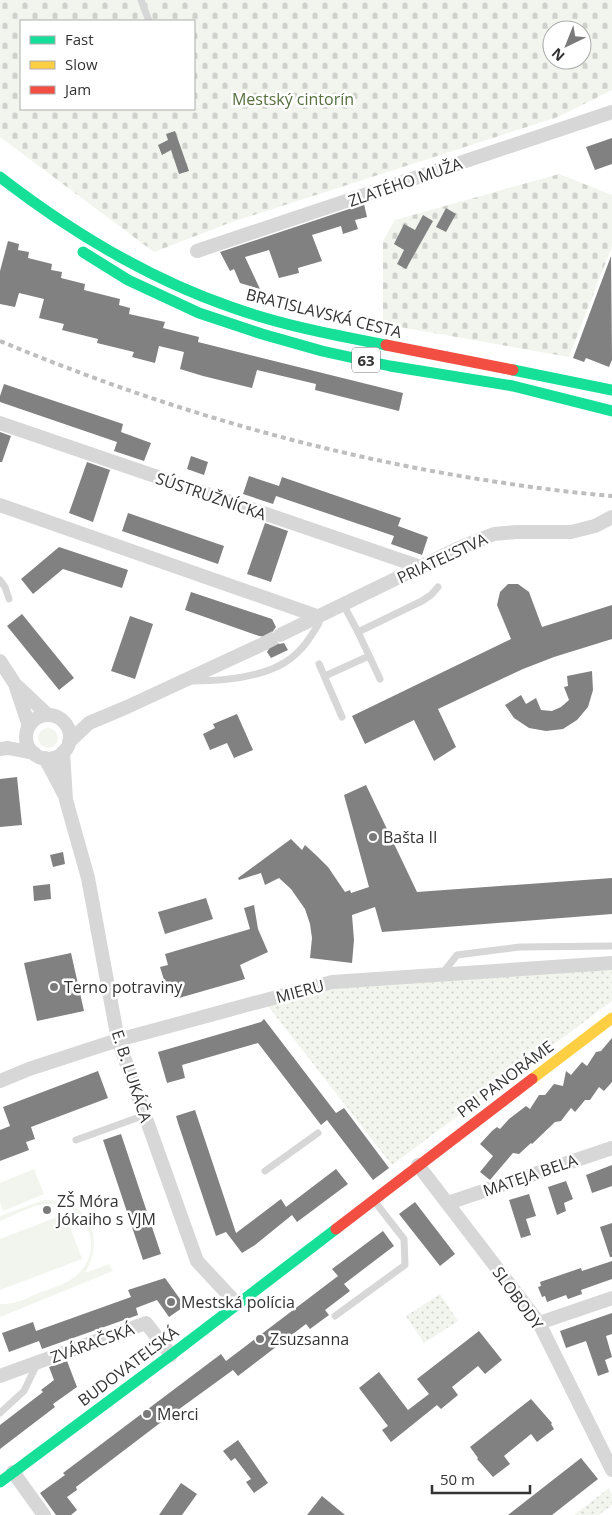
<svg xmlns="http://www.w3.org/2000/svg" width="612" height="1515" font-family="'Open Sans',sans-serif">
  <defs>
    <pattern id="cemetery-stones" width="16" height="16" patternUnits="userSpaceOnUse" patternTransform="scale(1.25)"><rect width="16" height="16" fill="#f1f5ed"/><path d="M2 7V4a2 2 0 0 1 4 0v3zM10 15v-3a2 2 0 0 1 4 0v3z" fill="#cfd2cc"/></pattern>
    <pattern id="park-dots" width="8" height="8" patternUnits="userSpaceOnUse" patternTransform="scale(1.25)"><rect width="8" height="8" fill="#f1f5ed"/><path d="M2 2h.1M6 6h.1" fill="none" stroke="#cfd2cc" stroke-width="1.8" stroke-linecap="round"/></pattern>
  </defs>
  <rect width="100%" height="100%" fill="#fff"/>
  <g fill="#f1f5ed">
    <circle cx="48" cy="738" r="10"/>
    <polygon points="34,1169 44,1194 3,1211 0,1202 0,1183"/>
    <path d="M44,1200c45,-2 62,37 41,73l24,-9 4,7 -113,46v-13c13,1 25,-5 37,-10 14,-6 33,-10 44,-23 24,-27 2,-70 -34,-67 -16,1 -32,11 -47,17v-5z"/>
    <polygon points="65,1214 82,1259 0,1290 0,1239"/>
  </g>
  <g fill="url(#cemetery-stones)" fill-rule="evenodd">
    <path d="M0,0h612v90l-54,27 -329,106 -75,29 -154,-115zM21,21h173v88h-173zM552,30h30v30h-30z"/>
    <polygon points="559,174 612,195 612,246 569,357 383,324 383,241 395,220"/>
  </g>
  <g fill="url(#park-dots)">
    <polygon points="612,970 612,1001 392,1165 265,1002 348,986"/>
    <polygon points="440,1294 458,1321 424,1343 406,1316"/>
    <polygon points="609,1488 612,1495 612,1505 599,1515 574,1515"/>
  </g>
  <g fill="#818181">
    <polygon points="175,131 189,171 179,174 171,150 162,155 158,145 168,140 166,134"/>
    <polygon points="612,138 612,164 595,170 586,147"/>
    <polygon points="364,204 367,217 355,220 358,229 343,234 341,226 312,235 322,261 298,268 299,273 279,278 269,250 245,257 260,289 240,283 234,269 230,271 220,252"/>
    <polygon points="446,208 456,214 446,232 436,227"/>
    <polygon points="423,215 433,221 406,269 397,264 404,250 394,244 404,224 415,230"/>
    <polygon points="8,241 19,244 18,250 29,252 28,258 52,264 51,270 62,272 61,278 85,284 84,290 120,299 119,305 130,308 129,314 165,322 163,328 199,337 198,342 403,393 399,411 315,390 316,384 257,370 252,388 203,376 180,369 184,352 159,346 155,363 132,357 134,352 97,343 98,339 62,330 64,324 39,318 44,299 19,293 15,307 0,304 0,271"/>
    <polygon points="611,256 612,360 609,367 586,358 584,362 573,358"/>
    <polygon points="4,384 123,424 121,432 151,443 144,461 114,451 117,442 0,402 0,396"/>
    <polygon points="0,432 11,436 2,462 0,462"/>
    <polygon points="191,456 208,462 204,475 187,469"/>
    <polygon points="87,462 110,470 93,522 69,513"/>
    <polygon points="249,476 279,486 282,477 401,518 398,526 428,537 422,555 391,544 394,536 276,496 273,504 243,494"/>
    <polygon points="128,513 224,546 218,564 122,531"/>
    <polygon points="265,523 288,531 271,582 247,574"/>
    <polygon points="59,547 128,570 122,588 63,569 33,594 21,579"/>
    <polygon points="508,584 518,584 529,592 542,627 612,605 612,639 554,657 523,669 438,709 456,747 434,761 414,720 365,744 352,716 511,639 497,605 500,592"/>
    <polygon points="191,592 272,619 276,627 271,634 272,639 279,644 284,643 288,650 271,658 267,652 272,644 268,637 259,636 185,610"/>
    <polygon points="22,614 74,678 59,690 7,626"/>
    <polygon points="130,616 153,624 135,679 111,671"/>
    <polygon points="592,671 593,690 588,707 577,720 563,729 546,731 529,728 514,718 505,705 521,695 526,704 536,698 541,710 552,711 561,707 569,700 564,687 568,686 567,676"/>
    <polygon points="237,714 253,750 234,758 227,743 210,750 203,734 215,728 213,724"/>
    <polygon points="17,777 22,825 0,827 0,779"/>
    <polygon points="366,785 417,892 612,878 612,914 382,932 375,907 352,915 354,940 352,963 310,958 312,938 310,924 305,909 291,889 279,878 265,885 261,873 239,880 238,878 291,839 302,850 305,845 317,856 328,867 345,892 350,890 351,893 369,887 344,795"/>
    <polygon points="63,852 65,864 53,867 50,855"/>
    <polygon points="50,884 51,899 34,901 33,886"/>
    <polygon points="206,898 213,919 165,934 158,912"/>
    <polygon points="254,905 258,929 268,952 240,965 245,979 179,998 175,987 167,990 160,967 168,965 165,954 250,929 244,908"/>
    <polygon points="71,953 84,1011 37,1021 24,963"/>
    <polygon points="264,1019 336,1113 344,1108 389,1168 373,1180 327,1120 321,1125 258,1043 182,1065 185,1078 167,1083 158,1052 261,1022"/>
    <polygon points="612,1038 612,1082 604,1091 599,1087 590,1100 585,1100 575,1112 571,1108 561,1121 555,1122 532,1144 531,1143 519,1154 513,1153 490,1180 480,1172 493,1156 480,1144 492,1131 497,1127 500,1129 509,1119 526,1106 530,1109 539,1095 545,1095 554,1084 563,1086 566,1071 571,1075 582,1062 587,1066 596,1052 601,1051"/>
    <polygon points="98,1071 108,1098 31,1127 35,1139 26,1142 29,1150 0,1161 0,1130 10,1126 3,1107"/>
    <polygon points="195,1110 236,1233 281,1199 286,1207 336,1169 348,1184 297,1222 292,1215 255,1245 242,1253 226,1232 216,1236 178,1123 176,1116"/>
    <polygon points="121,1134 161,1254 143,1260 103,1140"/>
    <polygon points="612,1165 612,1186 592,1193 586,1175"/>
    <polygon points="566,1181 573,1199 564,1203 566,1211 557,1215 548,1187"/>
    <polygon points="529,1194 536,1216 526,1219 531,1235 521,1238 509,1200"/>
    <polygon points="415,1202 455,1254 440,1266 399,1214"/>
    <polygon points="612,1223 612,1257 610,1257 600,1227"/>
    <polygon points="383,1231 394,1246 344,1284 350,1291 325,1310 329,1315 310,1329 306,1324 238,1376 233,1370 160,1423 76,1487 77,1490 67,1497 77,1510 71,1515 56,1515 40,1493 65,1475 63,1473 221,1354 226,1361 338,1276 332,1269"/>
    <polygon points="612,1261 612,1279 581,1290 582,1294 568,1299 566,1295 547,1302 545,1296 542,1297 538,1287 541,1286 540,1282 581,1268 582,1271"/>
    <polygon points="165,1278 185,1306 169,1317 157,1300 136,1308 138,1315 42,1349 39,1341 9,1352 2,1333 33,1322 36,1331 131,1297 128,1290"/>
    <polygon points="612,1313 612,1334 606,1336 612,1357 605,1360 609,1372 598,1376 586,1341 566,1348 560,1331"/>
    <polygon points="479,1331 502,1360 485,1374 478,1366 452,1387 458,1395 441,1409 437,1405 391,1442 382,1430 388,1426 359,1388 379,1372 408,1410 429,1394 417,1379"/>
    <polygon points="67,1361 77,1387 53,1404 55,1407 0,1449 0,1425 43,1392 41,1390 54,1380 49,1367"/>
    <polygon points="531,1399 552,1423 551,1424 554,1429 537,1442 531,1434 504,1456 510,1464 493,1477 477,1459 478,1458 470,1447"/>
    <polygon points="238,1440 268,1483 254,1493 246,1482 251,1479 235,1458 231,1461 223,1451"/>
    <polygon points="581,1458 598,1479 552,1515 508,1515"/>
    <polygon points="181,1483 197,1494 182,1515 159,1515"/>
    <polygon points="322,1496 345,1515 307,1515"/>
  </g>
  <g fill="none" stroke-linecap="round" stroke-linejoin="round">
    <polyline stroke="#d6d6d6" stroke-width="14" stroke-dasharray="14 7" stroke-linecap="butt" points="263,644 280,635"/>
    <g stroke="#d7d7d7" stroke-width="7">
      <polyline points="141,0 149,21"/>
      <polyline points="0,580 5,587 9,599"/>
      <polyline points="343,604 358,632 422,601 431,595 438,587"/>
      <polyline points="358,632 380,679"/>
      <polyline points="319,664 342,717"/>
      <polyline points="325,676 369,656"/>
      <path d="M192,681c33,0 82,-4 106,-29 9,-8 15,-19 21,-29l-2,-7"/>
      <polyline points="442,974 457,955 520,947 612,946"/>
      <polyline points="76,1140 145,1115"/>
      <polyline points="265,1171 318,1133"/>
      <polyline points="335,1316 405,1265 404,1239 375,1202"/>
      <polyline points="0,1413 24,1391 37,1364"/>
    </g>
    <g stroke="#d7d7d7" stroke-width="14">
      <polyline points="197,251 612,112"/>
      <polyline points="0,423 421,567"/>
      <polyline points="0,505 317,616"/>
      <polyline points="280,635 459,548 494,534 516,532 571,532 595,526 612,517"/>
      <polyline points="0,661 15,684 48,715"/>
      <polyline points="16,687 29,726"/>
      <circle cx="48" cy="737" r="22"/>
      <polyline points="69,742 89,723 127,707 263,644"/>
      <polyline points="0,749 8,748 34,753"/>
      <polyline points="63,752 66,800 88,878 118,1040 197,1261 237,1304"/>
      <polyline points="45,758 64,794"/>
      <polyline points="0,1081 29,1069 118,1040 332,982 612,963"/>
      <polyline points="418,1165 539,1323 612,1470"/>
      <polyline points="448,1203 612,1148"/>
      <polyline points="539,1323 612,1298"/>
      <polyline points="0,1376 146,1323 171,1355"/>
      <polyline points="13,1472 44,1515"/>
    </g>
    <g stroke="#16e098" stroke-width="11">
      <path d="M0,177c70,54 147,101 231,130 50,18 103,28 155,38"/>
      <polyline points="83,252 128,280 199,313 262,334 322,351 390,366 513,386 612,411"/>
      <polyline points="513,370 612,390"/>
      <polyline points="0,1482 171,1355 336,1229"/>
    </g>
    <polyline stroke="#ffcf43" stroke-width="11" points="532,1079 612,1018"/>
    <g stroke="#f24e42" stroke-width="11">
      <polyline points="386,345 513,370"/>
      <polyline points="336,1229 532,1079"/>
    </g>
    <path stroke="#bebebe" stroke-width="4" stroke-dasharray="5 4" stroke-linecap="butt" d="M0,341c151,63 305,109 466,136 49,8 97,15 146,19"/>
  </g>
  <g fill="#7a7a7a" stroke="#fff" stroke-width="2">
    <circle cx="373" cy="837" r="5"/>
    <circle cx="54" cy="987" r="5"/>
    <circle cx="47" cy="1210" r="5"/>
    <circle cx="171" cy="1302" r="5"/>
    <circle cx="260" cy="1339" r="5"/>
    <circle cx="147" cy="1414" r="5"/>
  </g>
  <g text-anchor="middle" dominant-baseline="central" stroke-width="5" stroke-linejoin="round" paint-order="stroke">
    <rect fill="#fff" stroke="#707070" stroke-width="1" x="352" y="347.5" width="28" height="25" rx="4"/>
    <g font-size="15" font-weight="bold" fill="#333">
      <text x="366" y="360">63</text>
    </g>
    <g font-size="16" fill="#56703f" stroke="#fff">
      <text x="293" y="99">Mestský cintorín</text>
    </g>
    <g font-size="16" fill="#333" stroke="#fff">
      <text transform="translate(405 182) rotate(-19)">ZLATÉHO MUŽA</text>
      <text transform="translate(324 313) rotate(14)">BRATISLAVSKÁ CESTA</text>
      <text transform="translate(211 496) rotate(19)">SÚSTRUŽNÍCKA</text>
      <text transform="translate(442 558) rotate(-25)">PRIATEĽSTVA</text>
      <text transform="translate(300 991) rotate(-15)">MIERU</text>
      <text transform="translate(132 1076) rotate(72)">E. B. LUKÁČA</text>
      <text transform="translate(505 1079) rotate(-37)">PRI PANORÁME</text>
      <text transform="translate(530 1175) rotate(-19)">MATEJA BELA</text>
      <text transform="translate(518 1298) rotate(54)">SLOBODY</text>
      <text transform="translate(92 1343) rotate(-20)">ZVÁRAČSKÁ</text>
      <text transform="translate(128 1366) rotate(-37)">BUDOVATEĽSKÁ</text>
    </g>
    <g font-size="16" fill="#333" stroke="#fff" text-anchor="start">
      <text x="383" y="837">Bašta II</text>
      <text x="64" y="987">Terno potraviny</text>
      <text x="57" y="1201">ZŠ Móra<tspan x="57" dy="18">Jókaiho s VJM</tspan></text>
      <text x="181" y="1302">Mestská polícia</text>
      <text x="270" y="1339">Zsuzsanna</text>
      <text x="157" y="1414">Merci</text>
    </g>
  </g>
  <rect x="20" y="20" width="175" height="90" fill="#ffffff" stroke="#adadad"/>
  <rect x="30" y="36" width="25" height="8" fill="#16e098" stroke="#adadad"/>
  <text x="65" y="45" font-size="15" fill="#333333">Fast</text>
  <rect x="30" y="61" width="25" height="8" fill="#ffcf43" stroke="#adadad"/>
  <text x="65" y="70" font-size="15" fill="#333333">Slow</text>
  <rect x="30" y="86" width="25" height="8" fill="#f24e42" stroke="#adadad"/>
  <text x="65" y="95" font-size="15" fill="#333333">Jam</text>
  <g transform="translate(567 45) rotate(223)"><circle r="24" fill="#ffffff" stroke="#adadad"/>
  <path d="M0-4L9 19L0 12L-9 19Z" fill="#7a7a7a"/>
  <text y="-8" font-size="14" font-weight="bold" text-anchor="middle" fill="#333333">N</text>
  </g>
  <path d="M432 1485v8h98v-8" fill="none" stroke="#333333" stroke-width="2.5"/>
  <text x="440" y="1485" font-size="15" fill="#333333" stroke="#ffffff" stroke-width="4" paint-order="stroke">50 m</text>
</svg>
